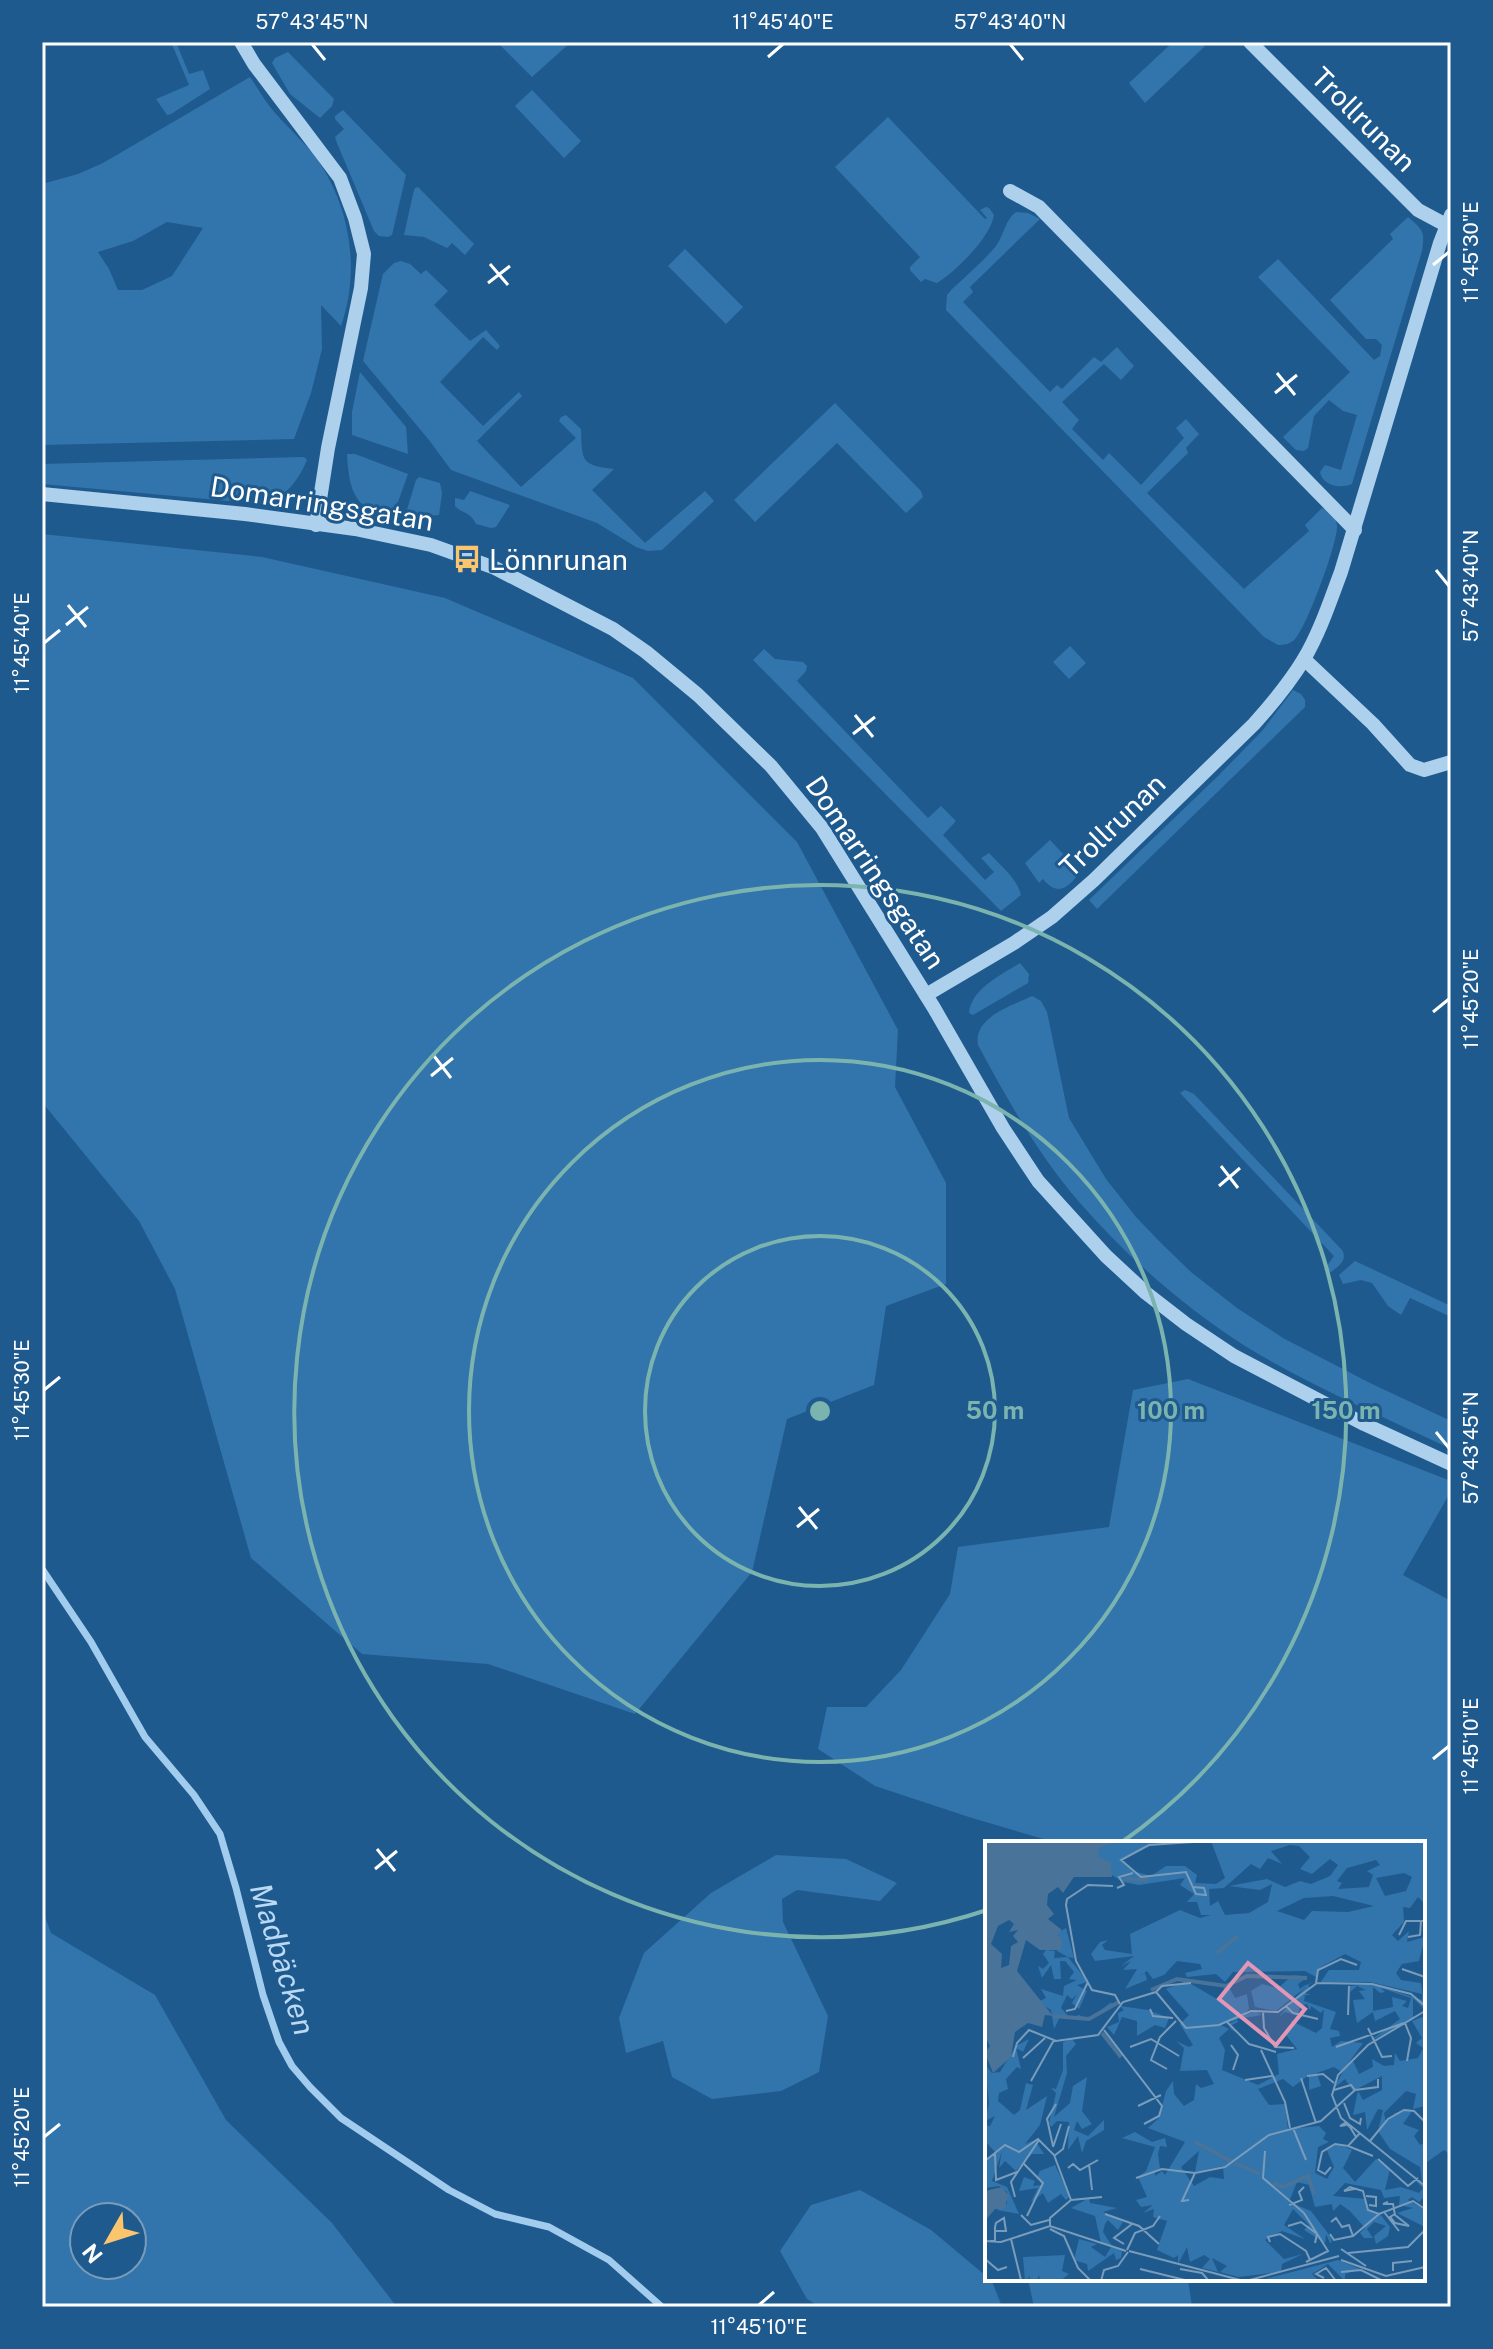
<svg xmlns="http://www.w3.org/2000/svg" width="1493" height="2349" font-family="'Public Sans',sans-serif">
  <rect width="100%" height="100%" fill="#1f5a8e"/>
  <g fill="#3274ac" fill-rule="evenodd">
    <polygon points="171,42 176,42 189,74 203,70 210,89 171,114 167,115 156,99 189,85"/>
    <polygon points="497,42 571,42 532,77"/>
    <polygon points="1173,42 1194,42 1205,46 1145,103 1129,83"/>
    <polygon points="288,52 334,99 332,106 320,118 290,94 272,63 275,58"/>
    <path d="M250,77c7,10 13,21 21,31 13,16 29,30 42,46 37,48 48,115 28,172l-20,-21 1,44 -11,44 -17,46 -252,6v-261l36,-10 25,-11zM167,222l36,6 -31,48 -30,14h-24l-9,-21 -11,-17 35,-11z"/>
    <polygon points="532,90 581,141 564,158 515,106"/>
    <polygon points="343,110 406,175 392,235 388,237 379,236 374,231 337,143 335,137 344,129 335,119 335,116"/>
    <path d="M888,117l97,102 2,-1 -7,-8 6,-3 3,1 5,7c-3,22 -39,57 -57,68l-12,-4 -4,3 -11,-12v-3l10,-10 -85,-90z"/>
    <polygon points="418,187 474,244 465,255 452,243 447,248 424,237 404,235 413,194 415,188"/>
    <path d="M1016,212l12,1 12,6 -70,68 3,5 -10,10 87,90 7,-7 5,4 32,-32 7,5 16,-15 17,19 -13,14 -17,-16 -42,38 17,18 -7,9 31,31 6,-7 32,32 43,-47 -8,-10 10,-9 13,15 -13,14 2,5 -41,40 97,96 65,-58 -4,-6 17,-17c10,2 14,8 15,18 1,16 -30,101 -42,113 -5,5 -10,6 -17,6l-14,-8 -318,-327 1,-15 5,-6c15,-14 31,-27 44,-43 8,-11 9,-26 20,-34z"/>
    <path d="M1408,217c15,13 17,14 14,34l-70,233c-12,5 -29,2 -32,-12l5,-7 16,5 16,-55 -14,-4 -14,-11 -15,16 -6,32 -4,3 -8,-1 -13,-13 67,-65 -92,-95 20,-18 96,101 6,-4 2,-11 -6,-6h-10l-36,-39 63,-61 -3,-5z"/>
    <polygon points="685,249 743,307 726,324 668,266"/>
    <path d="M401,261l9,3 11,10 5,-4 22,21 -14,14 36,36 16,-11 14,16 -3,4 -14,-13 -43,45 43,44 36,-34 3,4 -45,45 44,46 55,-49 -17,-17 2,-4 5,-2 15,14c1,33 0,36 33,40l-22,21 53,53 60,-52 9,10 -52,49 -14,1 -12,-4 -39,-24 -146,-53 -22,-30 -66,-79 20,-87 11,-11z"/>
    <polygon points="360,372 406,427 408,454 352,435 352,412"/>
    <polygon points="835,403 921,491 923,497 906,513 837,443 755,522 734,500"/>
    <path d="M347,454h8l53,20 -10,28 -12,15c-34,-10 -37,-31 -39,-63z"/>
    <path d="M304,457l3,3c-9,21 -22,39 -46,44l-219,-20v-20z"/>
    <polygon points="419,477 440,483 442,493 439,515 423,516 406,513 416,480"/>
    <path d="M470,491l40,14 -14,22 -5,1 -15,-4c-5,-12 -13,-10 -21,-18v-8l9,2z"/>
    <polygon points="42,534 262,557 445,598 633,678 797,842 898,1030 895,1087 946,1183 946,1284 886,1306 874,1385 787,1419 752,1572 635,1714 488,1664 362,1654 251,1558 175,1289 139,1221 42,1102"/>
    <polygon points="1070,646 1086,663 1069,679 1053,662"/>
    <path d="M764,649l11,10 28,3 4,4 -1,5 -9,10 131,137 13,-12 15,15 -13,14 42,45 9,-8 -13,-14 8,-5c11,12 28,25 32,42l-20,16 -248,-251z"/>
    <polygon points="1293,690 1301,694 1305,700 1305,707 1097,909 1089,900 1218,776 1262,731"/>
    <path d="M1050,840l30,32c-12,16 -22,25 -37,7l-4,4 -14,-20z"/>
    <path d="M1020,963l9,11 -1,9 -55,32 -4,-2c2,-24 32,-38 51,-50z"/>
    <path d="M1032,996l9,5 6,11 22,106 37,61 30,38 25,26 30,29 46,36 46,30 89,46 79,37v28c-69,-33 -141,-63 -206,-103 -61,-39 -118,-89 -165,-143 -41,-47 -73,-104 -102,-158 -5,-28 34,-39 54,-49z"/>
    <path d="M1185,1090l9,4 148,156c6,10 -3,16 -11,22l-7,-2 10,-14 -154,-163z"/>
    <polygon points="1355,1261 1451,1306 1451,1317 1410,1298 1401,1315 1388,1306 1372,1283 1361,1280 1343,1284 1339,1275"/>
    <polygon points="1188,1379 1451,1481 1451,1491 1403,1575 1451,1601 1451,2155 1444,2150 1423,2165 1423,1843 1057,1843 972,1818 875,1786 818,1749 827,1707 866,1707 901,1670 950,1594 958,1547 1109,1527 1133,1390"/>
    <polygon points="776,1855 846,1859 897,1883 880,1901 797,1890 782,1899 783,1922 828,2016 819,2072 781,2091 712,2099 672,2077 663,2041 626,2053 619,2018 644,1953 711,1893"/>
    <path d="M42,1909l9,24 104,62 71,125 106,103 65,84h-355zM84,2217h48v48h-48z"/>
    <polygon points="860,2190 931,2230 992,2281 1002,2307 820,2307 807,2299 780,2251 811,2205"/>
    <polygon points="1028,2279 1188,2279 1192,2307 1034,2307"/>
  </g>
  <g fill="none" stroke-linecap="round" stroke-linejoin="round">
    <polyline stroke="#a1ccee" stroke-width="7" points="42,1569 91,1642 145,1737 194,1795 220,1834 236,1888 263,1995 279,2042 292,2066 310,2087 341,2118 449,2190 495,2214 549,2227 609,2260 662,2307"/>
    <g stroke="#add0ed" stroke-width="14">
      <polyline points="241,42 254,64 340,178 355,218 364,254 361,288 328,448 316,525"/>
      <polyline points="1250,42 1418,210 1446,225"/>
      <polyline points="1010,191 1039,207 1355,530"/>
      <polyline points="42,494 245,514 355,529 431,545 495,568 613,629 646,652 698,695 771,766 822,828 934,1008 1003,1128 1038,1181 1106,1256 1146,1293 1186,1324 1234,1356 1364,1424 1451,1464"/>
      <polyline points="1304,659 1373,724 1410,765 1424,770 1451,762"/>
      <path d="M926,995l88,-52 38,-26 42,-37 160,-156c18,-20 36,-42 50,-65 16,-27 26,-58 37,-87l99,-329 11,-28"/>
    </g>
  </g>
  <path fill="none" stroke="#fff" stroke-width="3" d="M312,44l13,16M1010,44l13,16M768,57l15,-13M490,264l18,21M1433,265l16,-13M488,283l22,-17M1277,373l18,22M1275,393l22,-18M1436,570l13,16M68,605l18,22M66,625l22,-18M44,643l16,-13M855,715l18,22M853,734l22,-17M1433,1012l16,-13M434,1056l17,22M431,1076l22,-18M1221,1166l17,22M1219,1186l21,-18M44,1390l16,-13M1436,1432l13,16M799,1507l18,22M797,1527l22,-18M1433,1759l16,-13M377,1849l18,22M375,1869l22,-18M44,2137l16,-13M759,2305l15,-13"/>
  <g fill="none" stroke="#7bb4af" stroke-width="4">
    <circle cx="820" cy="1411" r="175"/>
    <circle cx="820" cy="1411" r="351"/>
    <path d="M987 1910A526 526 0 1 1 1122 1842"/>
  </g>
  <defs>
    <symbol id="bus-bare" viewBox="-9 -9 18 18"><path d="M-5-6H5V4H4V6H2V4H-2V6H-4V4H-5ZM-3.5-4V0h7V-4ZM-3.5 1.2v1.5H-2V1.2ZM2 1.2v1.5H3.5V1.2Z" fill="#fbc56d" stroke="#1f5a8e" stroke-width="2.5" paint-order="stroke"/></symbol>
  </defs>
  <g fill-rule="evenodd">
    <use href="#bus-bare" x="447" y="539" width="40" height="40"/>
  </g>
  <g text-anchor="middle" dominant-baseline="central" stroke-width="6" stroke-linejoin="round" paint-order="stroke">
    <g font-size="28" fill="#fff" stroke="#1f5a8e">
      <text transform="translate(1364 119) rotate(45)">Trollrunan</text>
      <text transform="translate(322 503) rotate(9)">Domarringsgatan</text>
      <text transform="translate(1112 825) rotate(-44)">Trollrunan</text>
      <text transform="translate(876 872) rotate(56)">Domarringsgatan</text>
    </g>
    <g font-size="28" fill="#fff" stroke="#1f5a8e" text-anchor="start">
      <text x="489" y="559">Lönnrunan</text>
    </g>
    <g font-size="30" font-style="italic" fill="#b9d9f4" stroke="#1f5a8e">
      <text transform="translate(283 1959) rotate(73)">Madbäcken</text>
    </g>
  </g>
  <g transform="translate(985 1841)">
    <rect width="440" height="440" fill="#1f5a8e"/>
    <path d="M73,0h147l-56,4 -26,15 10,11 18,5 15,-10h19l12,9 -2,8 21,1 9,-6 -14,-37h214v63l-7,-7 -8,11 -7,-1 1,15 -12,13 6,6 11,-10 -2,11 18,-5 -6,24 -17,3 -6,9 5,7 20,3 4,27 -12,-12v20l-46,25 33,-24 -5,-8 -20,10 -2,-9 -16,11 -4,-23 12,-1 -6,-8 7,-1 -9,-4 -7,6v-6l23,-2 49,16v-6l-52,-12 -50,1 9,-13h30l2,-8 -16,-8 -26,14 -3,9 -11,-6 -72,1 -8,10 -9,-8 -29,3 -2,-4 17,-4 -2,-5 -23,-3 -13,14 -11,4 -6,-8 -8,6 6,-4 2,7 -22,9 12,-20 -14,1 8,-9 -10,5 13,-10 -39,5 -4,-7 9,-12 8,-2 -6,5 3,5 27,4 -2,-20 50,-24 20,8 11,-3h-10l-4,-13h-10l7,-8 -14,-9 5,-7 -46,7 -16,-3zM305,4l9,1 11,11 -10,12 12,5 18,-15 8,6 -8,11 -19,8 -11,-3 -15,6 -18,-8 -38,7 31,4 12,-6 -4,18 -19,11 -24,2 -7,-14 -8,5 -1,-17 15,-1 27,-24 9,5 8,-11 14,6 -11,-13zM391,19l4,5 -13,6 6,4 -4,12 -31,2 4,-6 -5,-2 10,-13zM419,32l8,4 -6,14 -21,5 -9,-18zM348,55l41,10 -26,6 -36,-1 -8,9 -27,-9 27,-13zM388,146l7,6 5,-1 -4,-4 30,10 -3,10 -6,-2 5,-5 -15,-4 1,10 -20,4zM81,87l8,30 -6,-1 20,25 -11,3 10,6 -8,18 -7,-6 5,-9 -5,5 -5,-4 -6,13 9,10 9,-3 10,4 21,-16h9l-27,16 -32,-2 -6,12 -3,-19 -13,-8 8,-4 -5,-9 22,7 1,-10 13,-6 -8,-1 5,-7 -9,-11h-5l1,18h-7l-3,-14 -9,13 -4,-12 5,3 6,-6 -6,-9 3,-4 9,1 -1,7 14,-1 -11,-6 5,-11 -6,-6zM308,134l15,2 -10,7 2,5 4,-3 11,-5 -7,4 2,3 -5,5 6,2h-6l-1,6 32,11 -6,17 9,2 1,5 -10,2 2,9 9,-6 22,2 -16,22 6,-4 6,13 14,-7 -1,-8 12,7 10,-1 1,-12 5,8 18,-3 5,-10 -7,-5 6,-5 -10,-17 13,-5v90l-12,3 3,-15 -10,-3 -22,22 2,10 9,-10 12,-4 5,2 -9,13 16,6 -5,6 6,9 5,-2v36l-3,3 -2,-15 -30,-18 -12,-18 5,-21 -5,-1 -11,21 -2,-18 -12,3 5,-24 5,9 19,-10v-14l-29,15 -8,-12 -11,9 11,-20 -5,3 -6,-4 -17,6 4,13 -12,4v-15l-16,12 -10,-8 -25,10 11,16 16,-1 3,25 31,-3 7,7 -3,6 6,3 -11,5 -3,26 12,6 7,-12 -8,-19 13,-4 13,6 -9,18 12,14 21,-23 14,10 -5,21 16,-3 18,6 4,-5 -7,-7h4l5,6v9l-6,6 -7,-5 -4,3 17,10v17l-28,-14 16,-5 -14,-3 1,-9 -16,2 -3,-8 -36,-7 -12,13 33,3 2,11 12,4 10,13 -2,9 -12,8 -2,-8 12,-10 -12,-4 -7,7 6,9h-9l-4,-5 5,-5 -15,-17 -10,-7 -7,7 -1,-7 -17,3 -6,-22 -12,-3 -8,20 22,9 19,25 2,6 -2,1 -4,-9 -1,9 -21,-13 5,-5 -16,-16 -9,16 21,14 -23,-8 -17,9 19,19 19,-5 -21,10 -1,8 -43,5 -18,-5 7,-6 -15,-8 6,14 -16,-4 8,-9 -6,-4 -14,7 -3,-15 -9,17v-9l-4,3 -17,-8 10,-29 -14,-4 1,-8 -11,4 10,-8 -12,2 -5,-7 11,-3 -9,-20 8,-6 9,-24 -33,-9 13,-6 17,10 13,-4 2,9 -7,-1 -2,8 2,15 -5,2v5l7,-5 3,4 20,-33 -37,-14 11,-10 7,-27 7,-10 1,13 10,12 10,-6 2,-16 5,4 13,-4 -7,-14 -27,1 4,-23 -8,-7 13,6 4,-2 -13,-21 9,-9 -23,-26 20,-8 36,21 2,-14 9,-5 -3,6 5,9 12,-4 2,15 -5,5 12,-2 6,3 -25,4 1,3 -8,4 6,7 -5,-4 -3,-5 9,-4 -18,4 10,5 -10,9 6,12 -3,20 36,15 21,-11 -2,-20 20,-5 -11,-14 7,-11 -3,-4 26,13 6,-5 2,-19 -3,4 -10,-7 -1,4 -3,-6 -7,2 -2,9 -13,-3 -6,5 7,-9 5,3 -3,-6 19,-19 -31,25 -21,-4 -4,-16 11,-7 16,4zM214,310l-4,21 28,-6 1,13 -14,-2 -16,9 -13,-19zM135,165l28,4 21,8 -4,10 -10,-3 -18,11v-15l-15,-4 -8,18 -7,-8 12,-5 -1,-9 6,-3zM44,198l-6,13 -7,-4 5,21 -4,-2 -11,12 2,10 -9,4 -1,8 16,14 6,-5 6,-27 7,2 -7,25 21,-14 -7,29 -15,19 10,-4 9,14h-12l-16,17 -11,-10 -6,7 3,-17 -10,30 15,6 12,27 -22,-4 10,-6v-12l-8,-6 -14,2v-26l11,-9 -11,-12v-16l5,1 5,-10 -10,5 4,-17 -4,-40 7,9 8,-1 16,-26zM87,198l4,5 -10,12 1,17 -13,44 16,-14 3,-17 14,-9 -5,34 10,13 -10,5 -5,-8 -3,9 14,6 16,-16v10l-18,11 -4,12 -4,-17 -10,14 1,-28 -12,-1 -6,6 -2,-4 7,-30 -5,-5 5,1 7,-19v-28zM70,324l15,31 -4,4 -5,-6 -13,9 -5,-10 -12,9 7,-14 -19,3 5,-14 11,4 -2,5 9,-1 -5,-8 3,-6zM104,357l1,5 27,5 -14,4 20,10 -5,8 -10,-10 -3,4 -2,8 9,14 -11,-3 -6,-27 -24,-8zM94,398l18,5 -6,3 14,10 6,-10 11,4 -1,7 -5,2 -2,-7 -26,18 -1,-7 -13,-4zM80,414l-3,16 7,3 -9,7h-20l-1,-6 -2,6h-8l1,-5 -5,5 -2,-24zM353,419l22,9 -15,5v7l-17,-17 -16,10 7,7h-61z" fill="#3274ac" fill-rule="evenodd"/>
    <path d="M0,0h135l-21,7 -1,9 13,5 1,15h-38l-11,16 -5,-6 -10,7 -1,11 7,9 -6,5 14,11 -5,5 5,4 -1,11h-21l-14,-10 -9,31 36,45 -8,-1 -3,12 -14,-4 -13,9 -4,25 -18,16 -8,-20 5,-7 -5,-10zM24,79l5,4 -5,8 9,-2 -5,6 5,6 -7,4 -2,19 -8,3 1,-14 -11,-10 7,-18zM17,346l6,8 -3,14h-10l-10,12v-30z" fill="#497398" fill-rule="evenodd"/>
    <path fill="none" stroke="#497398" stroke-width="4" d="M139,38l24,1M232,112l21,-17M166,149l26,-11 49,7 21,-10 60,2M68,175l36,3 30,-17M117,192l19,24M210,301l36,19M250,322l25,11M288,342l10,4 25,-11 6,18"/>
    <path fill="none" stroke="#799cbb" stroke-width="2" d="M300,0h71M128,45l-25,-1 -21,14 -1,6 10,56 16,29 23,5 5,9M208,46l11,1 2,7 -10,-1 -10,-22 -45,5 -20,-17 28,-15 59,-4M132,47l7,-3 -5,-8 14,-4M414,94l7,-14h19M423,96l12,-2 1,-14M417,128l23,8M331,142l2,-13 23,-11 16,6M171,151l6,-6 29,-3M301,165l7,7 25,6M165,168l3,7 20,2M81,170l9,-2 13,-27M440,170l-57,34 -30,30 -6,20 9,23 84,68M278,171l1,16 11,19 19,1M363,174l1,-29M242,181l22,22 27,8M420,182l6,15 -4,23M383,187l14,29 10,-1M119,189l58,76 -3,10 -15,8M246,204l7,10 -5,15M145,206l21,-8 28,17M351,206l68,-24M276,209l24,52 5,26M28,216l4,-14 12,-13 27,11 42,-6 25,-33 33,-10 30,36 33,-3 32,-14 27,1 39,-29 55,1 39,10 14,12M38,217l22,-20M182,228l-16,-9 9,-23 16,-16M322,235l16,-2 11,9M316,237l15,45M260,239l27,-4M46,240l23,-41M349,249l17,-5 4,5M359,262l6,15 10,6 1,-6M153,265l23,-11M361,284l-6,1 5,-3 5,4 6,10M308,287l13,32M385,300l18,-22 16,-9 10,1 11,11M68,305l-6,-27 9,-15M363,305l25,10M68,306l8,-23M280,310l-2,27 41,35M10,313l1,26 21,-8M69,315l9,-7 6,-23M393,318l30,27 10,-8M0,320l20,-16 14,7 19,-13 16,16 17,45M39,323l19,19 -16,33M104,323l3,26M346,326l-6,7 -7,-4 4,-18 13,-8 13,2 12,-13M83,327l5,-4 7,6 18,-10M151,337l26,-9 33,4 30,-6 44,-32 52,-14 34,-31 23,-3v-8M369,348l-10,2 6,-4 13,4 5,19 11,4 34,-13 12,8M381,355l10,1v9l-7,-1M30,356l-4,-15 28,-42M86,359l31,-3M204,359l-7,1 13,-28M403,361l-5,2h10l2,11 14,11 -14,-3 -5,-6 5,-3M304,364l13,-5 -3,-8 5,-5M399,371l15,19M319,372l24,38 -22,11M120,373l34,12 20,18M36,374l10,10 18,-5M346,381l5,-4 6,9 7,-2 4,11M65,385v-8l21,-18M303,385l13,-4 16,12 -2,9M65,388l14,7 14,32 13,13M345,393l4,6 19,-4 26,-22M26,398l10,41M0,400l16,1 49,-16 76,25M5,400h5v-14l1,-4 8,-5 2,13h-10M285,401l-2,-5 12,-3 26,17 4,9M139,403l-10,-6 18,-14M356,408l25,17M142,409l8,-17 18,-7 7,-10M144,410l115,30M363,412l60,-6 17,-17M0,418l13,11 9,-3M356,419l45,16 39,-9M155,428l49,12M195,428l22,4 7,8M408,430v-8l19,-2M356,431l20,-2 22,11M339,437l-8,-4 10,-6 10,13M116,440l3,-11 14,-4 10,-14M261,440l93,-25"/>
    <path fill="#e497b5" fill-opacity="0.15" stroke="#e497b5" stroke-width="4" d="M263,122l57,46 -29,36 -57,-46z"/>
    <rect width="440" height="440" fill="none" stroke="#fff" stroke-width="4"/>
  </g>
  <circle cx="820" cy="1411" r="12" fill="#7bb4af" stroke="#1f5a8e" stroke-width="4"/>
  <g font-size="24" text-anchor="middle" font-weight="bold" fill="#7bb4af" stroke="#1f5a8e" stroke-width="6" stroke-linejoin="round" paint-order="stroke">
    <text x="995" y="1419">50 m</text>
    <text x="1171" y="1419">100 m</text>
    <text x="1346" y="1419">150 m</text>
  </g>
  <rect width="1493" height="2349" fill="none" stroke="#1f5a8e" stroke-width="88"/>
  <g transform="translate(108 2241) rotate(231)"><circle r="38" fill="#1f5a8e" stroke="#799cbb" stroke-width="2"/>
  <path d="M0-6L14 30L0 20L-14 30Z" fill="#fbc56d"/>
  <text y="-12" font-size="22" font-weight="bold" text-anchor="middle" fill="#ffffff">N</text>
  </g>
  <rect x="44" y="44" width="1405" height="2261" fill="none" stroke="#fff" stroke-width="3"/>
  <g font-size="20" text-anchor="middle" fill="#fff">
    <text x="312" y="29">57°43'45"N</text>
    <text x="783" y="29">11°45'40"E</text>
    <text x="1010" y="29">57°43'40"N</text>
    <text transform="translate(1471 252) rotate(-90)" y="7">11°45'30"E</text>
    <text transform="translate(1471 586) rotate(-90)" y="7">57°43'40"N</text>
    <text transform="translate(22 643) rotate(-90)" y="7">11°45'40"E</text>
    <text transform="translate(1471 999) rotate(-90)" y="7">11°45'20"E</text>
    <text transform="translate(22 1390) rotate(-90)" y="7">11°45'30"E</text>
    <text transform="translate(1471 1448) rotate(-90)" y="7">57°43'45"N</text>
    <text transform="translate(1471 1746) rotate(-90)" y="7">11°45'10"E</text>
    <text transform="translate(22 2137) rotate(-90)" y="7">11°45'20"E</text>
    <text x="759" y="2334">11°45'10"E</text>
  </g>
</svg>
